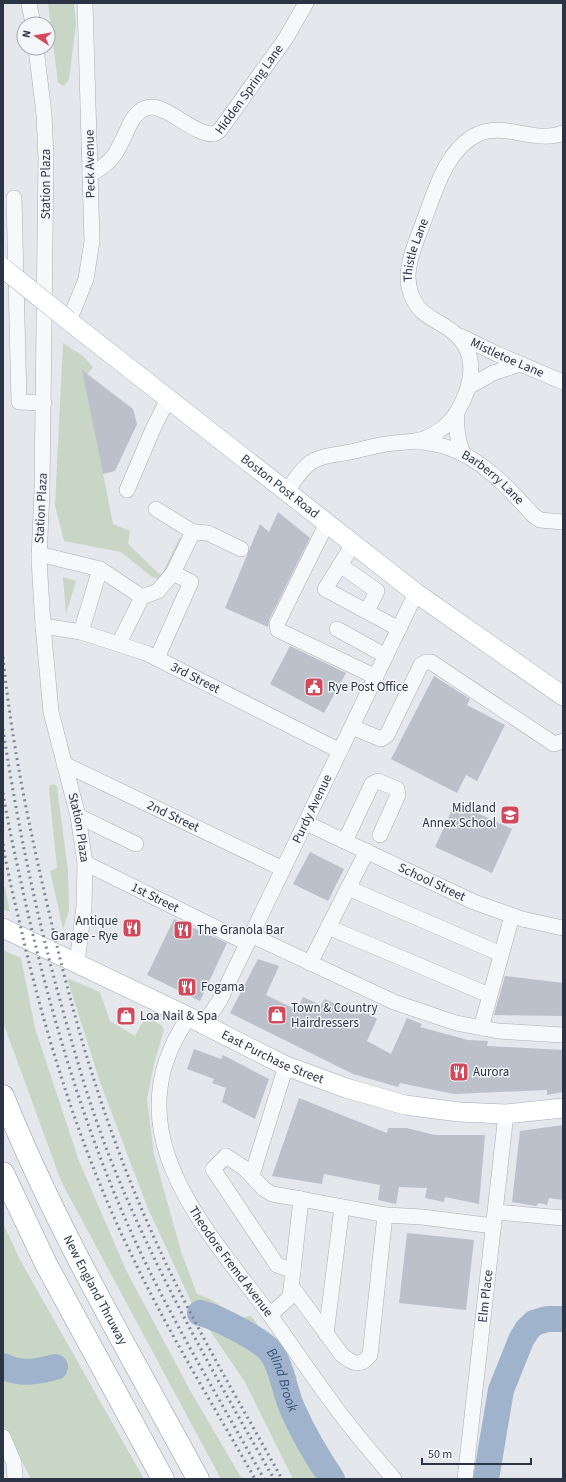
<svg xmlns="http://www.w3.org/2000/svg" width="566" height="1482" font-family="'Source Sans 3',sans-serif">
  <rect width="100%" height="100%" fill="#e4e7ec"/>
  <g fill="#c9d6c5">
    <polygon points="48,3 74,3 76,24 69,79 64,86 58,83"/>
    <polygon points="63,343 83,356 93,367 84,378 113,524 130,531 128,544 158,573 162,574 180,537 182,538 162,580 152,577 121,552 64,541 55,505"/>
    <polygon points="63,577 76,581 66,614"/>
    <polygon points="54,784 57,787 68,871 69,911 63,929 50,871 57,868 49,789 50,785"/>
    <polygon points="3,887 5,887 10,912 3,909"/>
    <polygon points="3,950 21,958 35,1028 79,1161 126,1270 191,1392 242,1479 221,1479 61,1181 3,1022"/>
    <polygon points="67,978 100,992 110,1021 135,1036 146,1016 161,1025 164,1030 154,1064 147,1099 154,1155 181,1251 197,1294 210,1299 239,1318 251,1316 297,1377 291,1393 342,1479 293,1479 245,1382 192,1304 147,1206 100,1082"/>
    <polygon points="3,1223 19,1258 144,1479 31,1479 3,1425"/>
  </g>
  <g fill="none" stroke-linecap="round" stroke-linejoin="round">
    <g stroke="#9fb4cc" stroke-width="26">
      <path id="s1" d="M200,1313c15,3 62,27 71,39 12,16 13,40 22,58 10,23 24,47 39,69"/>
      <path d="M3,1366c17,9 34,6 52,1"/>
      <polyline points="486,1479 501,1390 521,1340 527,1330 534,1323 547,1319 563,1319"/>
    </g>
  </g>
  <g fill="#bbc0ca">
    <polygon points="82,370 133,409 137,424 115,471 103,474"/>
    <polygon points="278,512 310,538 269,620 268,627 225,608 260,524 269,532"/>
    <polygon points="290,646 346,673 324,713 270,684"/>
    <polygon points="434,676 470,699 467,705 505,725 477,781 466,775 457,793 391,759"/>
    <polygon points="455,803 512,829 492,873 435,847"/>
    <polygon points="310,852 344,869 328,901 293,884"/>
    <polygon points="174,919 227,943 200,1001 147,975"/>
    <polygon points="258,959 279,966 266,995 297,1010 303,997 321,1005 325,999 344,1008 348,1002 377,1019 367,1041 391,1054 407,1018 422,1024 420,1027 468,1040 488,1041 487,1046 563,1050 563,1092 547,1095 547,1090 454,1094 400,1083 398,1087 353,1074 230,1013"/>
    <polygon points="505,976 563,983 563,1016 494,1015"/>
    <polygon points="194,1049 221,1059 223,1055 269,1079 255,1119 222,1102 226,1088 212,1083 214,1079 187,1069"/>
    <polygon points="299,1098 387,1133 388,1128 407,1128 435,1135 485,1135 479,1204 445,1197 444,1202 425,1198 427,1188 399,1187 396,1204 378,1200 380,1185 324,1174 322,1184 272,1176"/>
    <polygon points="563,1125 563,1200 549,1198 547,1205 539,1203 536,1206 512,1202 520,1131"/>
    <polygon points="407,1233 474,1240 466,1310 399,1303"/>
  </g>
  <g fill="none" stroke-linecap="round" stroke-linejoin="round">
    <defs>
      <g id="minor">
        <polyline points="29,3 33,24"/>
        <path id="s2" d="M36,48l8,66 2,44 -4,332 -3,69 4,67 8,86 27,104 7,47 -1,44 -7,56"/>
        <path id="s3" d="M90,174c24,-11 28,-24 39,-48 22,-47 55,9 85,8l6,-4 66,-92 20,-35"/>
        <polyline points="14,198 19,402 44,403"/>
        <polyline points="69,321 86,279 92,241 85,3"/>
        <path id="s4" d="M460,336l37,18 66,28"/>
        <polyline points="470,386 493,373 520,364"/>
        <path d="M457,413c-2,15 1,27 6,41"/>
        <path id="s5" d="M416,441c11,2 23,3 33,7 35,12 61,42 85,68l6,4 23,2"/>
        <polyline points="127,490 153,429 168,399"/>
        <path id="s6" d="M287,491c8,-11 16,-25 28,-31 10,-5 20,-5 30,-7 12,-2 24,-6 36,-8 11,-3 22,-2 34,-4 15,-2 34,-15 42,-29 15,-25 23,-58 -4,-80 -17,-14 -33,-14 -42,-38 -3,-9 -4,-18 -2,-27 2,-15 9,-30 14,-44 12,-31 22,-73 55,-89 28,-12 58,10 85,-1"/>
        <polyline points="156,509 193,532 173,573"/>
        <polyline points="327,523 277,624 278,630 376,677"/>
        <polyline points="193,532 208,533 241,549"/>
        <polyline points="354,543 325,589 399,629"/>
        <polyline points="39,554 100,569 142,597 119,643"/>
        <polyline points="340,565 377,591 367,611"/>
        <polyline points="142,597 158,591 173,573 191,582 157,658"/>
        <path id="s7" d="M43,626l38,6 65,21 194,98"/>
        <polyline points="337,629 386,656"/>
        <polyline points="81,632 100,569"/>
        <polyline points="352,727 381,739 387,735 421,665 426,662 431,662 554,744 563,741"/>
        <path id="s8" d="M64,764l219,105"/>
        <polyline points="78,816 136,844"/>
        <path id="s9" d="M306,823l168,79 48,17 41,9"/>
        <polyline points="345,841 372,784 378,781 397,789 398,795 380,835"/>
        <path id="s10" d="M85,863l162,80"/>
        <polyline points="348,888 501,954"/>
        <polyline points="328,927 489,995"/>
        <polyline points="251,935 394,1002 456,1023 498,1031 563,1035"/>
        <polyline points="310,963 367,851"/>
        <path id="s11" d="M189,1017c-79,113 15,209 81,298 20,28 40,58 61,86 19,27 41,52 63,78"/>
        <path id="s12" d="M204,1024l16,-24 196,-407"/>
        <polyline points="481,1028 512,916"/>
        <polyline points="252,1175 286,1066"/>
        <polyline points="496,1212 563,1218"/>
        <polyline points="293,1271 277,1265 213,1169 226,1156 244,1168 264,1189 272,1194 301,1199"/>
        <path d="M292,1287l50,68c11,9 19,12 28,0l15,-140"/>
        <polyline points="270,1315 290,1297 301,1199 386,1215 422,1217 494,1226"/>
        <polyline points="326,1334 342,1207"/>
        <polyline points="3,1437 14,1463 15,1479"/>
        <path id="s13" d="M465,1479l41,-365"/>
      </g>
      <g id="major">
        <path id="s14" d="M69,321l347,272 147,103"/>
        <path id="s15" d="M3,928l186,89 97,49 60,22 59,17 54,7 47,2 57,-6"/>
      </g>
      <g id="highway">
        <path id="s16" d="M3,1096c53,133 127,257 195,383"/>
        <polyline points="3,1173 46,1264 163,1479"/>
      </g>
    </defs>
    <use href="#minor" stroke="#a9aeb7" stroke-width="16"/>
    <use href="#major" stroke="#a3abb8" stroke-width="20"/>
    <use href="#highway" stroke="#8b94a3" stroke-width="23"/>
    <use href="#minor" stroke="#f7f8fa" stroke-width="15"/>
    <use href="#major" stroke="#fff" stroke-width="19"/>
    <use href="#highway" stroke="#fff" stroke-width="22"/>
    <g stroke="#7d8696" stroke-width="3" stroke-dasharray="2 4" stroke-linecap="butt">
      <path d="M3,657c9,91 28,179 49,268 24,103 54,204 97,301 38,88 87,170 133,253"/>
      <path d="M3,729c15,100 36,199 64,296 13,46 27,93 45,138 44,110 103,213 162,316"/>
      <path d="M3,793c6,37 15,75 23,112 26,113 58,223 106,329 38,84 87,164 132,245"/>
      <path d="M3,844c5,33 14,66 21,98 26,109 60,216 109,316 36,76 81,148 122,221"/>
    </g>
    <defs>
      <polyline id="major-bridge" points="3,268 69,321"/>
    </defs>
    <use href="#major-bridge" stroke="#a3abb8" stroke-width="20" stroke-linecap="butt"/>
    <use href="#major-bridge" stroke="#fff" stroke-width="19"/>
  </g>
  <defs>
    <symbol id="civic-square" viewBox="-11 -11 22 22"><rect x="-9" y="-9" width="18" height="18" rx="4" fill="#d1495b" stroke="#f4f6f9"/><path d="M-.6-6.5H3V-4.5H.6V-3L4-1V1h2V6H-6V1h2V-1L-.6-3ZM-1.2 2.5V6h2.4V2.5Z" fill="#fff"/></symbol>
    <symbol id="school-square" viewBox="-11 -11 22 22"><rect x="-9" y="-9" width="18" height="18" rx="4" fill="#d1495b" stroke="#f4f6f9"/><path d="M0-5L7-2L0 1L-7-2ZM-4 1L0 2.5L4 1V4Q0 6-4 4Z" fill="#fff"/></symbol>
    <symbol id="restaurant-square" viewBox="-11 -11 22 22"><rect x="-9" y="-9" width="18" height="18" rx="4" fill="#d1495b" stroke="#f4f6f9"/><path d="M-5-6h1v4h1v-4h1v4h1v-4h1v5L-1.5 .5V6h-2V.5L-5-1ZM5-6V6H3V1.5H1.5Q1.5-4 5-6Z" fill="#fff"/></symbol>
    <symbol id="shop-square" viewBox="-11 -11 22 22"><rect x="-9" y="-9" width="18" height="18" rx="4" fill="#d1495b" stroke="#f4f6f9"/><path d="M-5-2.5h2.3a2.7 3.5 0 0 1 5.4 0H5L5.5 6h-11ZM-1.5-2.5h3a1.5 2.3 0 0 0-3 0Z" fill="#fff"/></symbol>
  </defs>
  <g fill-rule="evenodd">
    <use href="#civic-square" x="303" y="676" width="22" height="22"/>
    <use href="#school-square" x="499" y="804" width="22" height="22"/>
    <use href="#restaurant-square" x="121" y="917" width="22" height="22"/>
    <use href="#restaurant-square" x="172" y="919" width="22" height="22"/>
    <use href="#restaurant-square" x="176" y="976" width="22" height="22"/>
    <use href="#shop-square" x="266" y="1004" width="22" height="22"/>
    <use href="#shop-square" x="115" y="1005" width="22" height="22"/>
    <use href="#restaurant-square" x="448" y="1061" width="22" height="22"/>
  </g>
  <g text-anchor="middle" dominant-baseline="central" stroke-width="3" stroke-linejoin="round" paint-order="stroke">
    <g font-size="13" fill="#2b3445" stroke="#f4f6f9">
      <text stroke="none"><textPath href="#s3" startOffset="221">Hidden Spring Lane</textPath></text>
      <text transform="translate(90 164) rotate(-91)">Peck Avenue</text>
      <text transform="translate(46 184) rotate(-90)">Station Plaza</text>
      <text stroke="none"><textPath href="#s6" startOffset="388">Thistle Lane</textPath></text>
      <text stroke="none"><textPath href="#s4" startOffset="52">Mistletoe Lane</textPath></text>
      <text stroke="none"><textPath href="#s5" startOffset="87">Barberry Lane</textPath></text>
      <text stroke="none"><textPath href="#s14" startOffset="268">Boston Post Road</textPath></text>
      <text transform="translate(41 508) rotate(-87)">Station Plaza</text>
      <text stroke="none"><textPath href="#s7" startOffset="162">3rd Street</textPath></text>
      <text stroke="none"><textPath href="#s12" startOffset="241">Purdy Avenue</textPath></text>
      <text stroke="none"><textPath href="#s8" startOffset="121">2nd Street</textPath></text>
      <text stroke="none"><textPath href="#s2" startOffset="784">Station Plaza</textPath></text>
      <text stroke="none"><textPath href="#s9" startOffset="139">School Street</textPath></text>
      <text stroke="none"><textPath href="#s10" startOffset="78">1st Street</textPath></text>
      <text stroke="none"><textPath href="#s15" startOffset="299">East Purchase Street</textPath></text>
      <text stroke="none"><textPath href="#s11" startOffset="270">Theodore Fremd Avenue</textPath></text>
      <text stroke="none"><textPath href="#s16" startOffset="215">New England Thruway</textPath></text>
      <text stroke="none"><textPath href="#s13" startOffset="184">Elm Place</textPath></text>
    </g>
    <g font-size="13" fill="#2b3445" stroke="#f4f6f9" text-anchor="start">
      <text x="328" y="687">Rye Post Office</text>
      <text x="496" y="808" text-anchor="end">Midland<tspan x="496" dy="15">Annex School</tspan></text>
      <text x="118" y="921" text-anchor="end">Antique<tspan x="118" dy="15">Garage - Rye</tspan></text>
      <text x="197" y="930">The Granola Bar</text>
      <text x="201" y="987">Fogama</text>
      <text x="291" y="1008">Town &amp; Country<tspan x="291" dy="15">Hairdressers</tspan></text>
      <text x="140" y="1016">Loa Nail &amp; Spa</text>
      <text x="473" y="1072">Aurora</text>
    </g>
    <g font-size="14" font-style="italic" fill="#34527a" stroke="#f4f6f9">
      <text stroke="none"><textPath href="#s1" startOffset="112">Blind Brook</textPath></text>
    </g>
  </g>
  <rect width="566" height="1482" fill="none" stroke="#2b3445" stroke-width="8"/>
  <g transform="translate(36 36) rotate(282)"><circle r="19" fill="#f4f6f9" stroke="#a4a8b1"/>
  <path d="M0-3L7 15L0 10L-7 15Z" fill="#d1495b"/>
  <text y="-6" font-size="11" font-weight="bold" text-anchor="middle" fill="#2b3445">N</text>
  </g>
  <path d="M422 1458v6h109v-6" fill="none" stroke="#2b3445" stroke-width="2"/>
  <text x="428" y="1458" font-size="12" fill="#2b3445" stroke="#f4f6f9" stroke-width="3" paint-order="stroke">50 m</text>
</svg>
